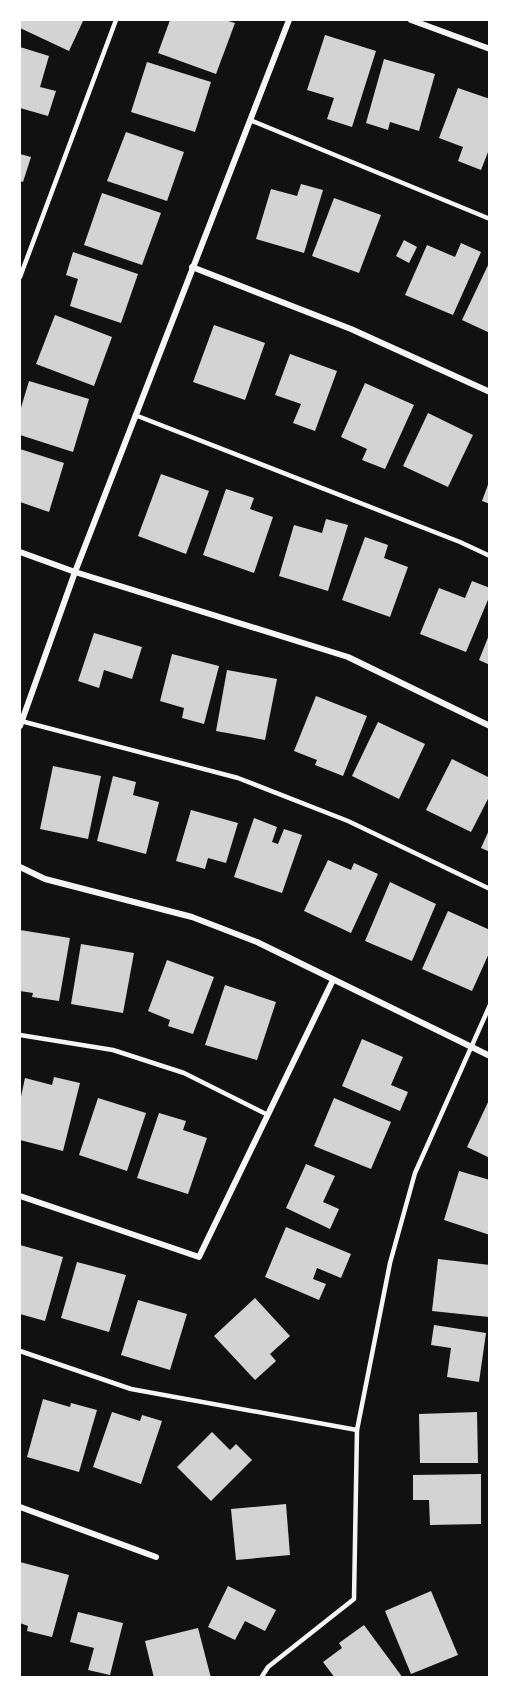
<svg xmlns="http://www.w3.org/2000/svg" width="509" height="1697" font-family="'Roboto Condensed',sans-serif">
  <rect width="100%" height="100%" fill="#111"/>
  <g fill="#d3d3d3">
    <polygon points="20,20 81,20 83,21 69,51 20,28"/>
    <polygon points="170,20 225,20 235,23 216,74 158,53"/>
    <polygon points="325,35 376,51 352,127 327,119 334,98 307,90"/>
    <polygon points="20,47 49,56 40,87 56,91 48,116 20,108"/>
    <polygon points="384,59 435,74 419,131 390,122 388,130 366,123"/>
    <polygon points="147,62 211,82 195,132 131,112"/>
    <polygon points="458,88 490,99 490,147 481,170 458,161 463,147 439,138"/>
    <polygon points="126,132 184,152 167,201 107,181"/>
    <polygon points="20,154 31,157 23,182 20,181"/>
    <polygon points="301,184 323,190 304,253 256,239 271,189 297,196"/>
    <polygon points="102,193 161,213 142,265 84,245"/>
    <polygon points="334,198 381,215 359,273 312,256"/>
    <polygon points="404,240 417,247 409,263 396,256"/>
    <polygon points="461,243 481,252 453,315 405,295 427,245 455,257"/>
    <polygon points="73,252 138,274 121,323 70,306 78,279 66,275"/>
    <polygon points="490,261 490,333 462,320"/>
    <polygon points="55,315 112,337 94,386 36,364"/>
    <polygon points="214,325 265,343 245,400 193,382"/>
    <polygon points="290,354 337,371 315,431 293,423 301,404 275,395"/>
    <polygon points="29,381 89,399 73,452 20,435 20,411"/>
    <polygon points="365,383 414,405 385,469 362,460 367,449 341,437"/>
    <polygon points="428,413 473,435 448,487 403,466"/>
    <polygon points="20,449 64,463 49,512 20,502"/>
    <polygon points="161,474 209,491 186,554 138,536"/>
    <polygon points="489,482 490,482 490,504 482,501"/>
    <polygon points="226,489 254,498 250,509 273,517 254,573 203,555"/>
    <polygon points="326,519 348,525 328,591 279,576 294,525 322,533"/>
    <polygon points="365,537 388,545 384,558 408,567 390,617 342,600"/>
    <polygon points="472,581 490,588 490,595 466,652 420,634 439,588 465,598"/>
    <polygon points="94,633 142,647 132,679 104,670 99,688 78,681"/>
    <polygon points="489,635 490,635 490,665 479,660"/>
    <polygon points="172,654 219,666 204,724 182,718 184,708 160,701"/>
    <polygon points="227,670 277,679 265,740 216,731"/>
    <polygon points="316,696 367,716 343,776 315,765 317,760 294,751"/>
    <polygon points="378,722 425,744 399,799 352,776"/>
    <polygon points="452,759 490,778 490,795 471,832 426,810"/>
    <polygon points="53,766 101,776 88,839 40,829"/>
    <polygon points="113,776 136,782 133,795 159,802 146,854 97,841"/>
    <polygon points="191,810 238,823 226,863 208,858 205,869 176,861"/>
    <polygon points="254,818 277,827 272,842 278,844 284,829 302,835 282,893 234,877"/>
    <polygon points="490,828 490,852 481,848"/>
    <polygon points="328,860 351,870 354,863 378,874 351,933 304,911"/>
    <polygon points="390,882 436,904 412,961 365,941"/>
    <polygon points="448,911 490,930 490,951 472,991 422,969"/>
    <polygon points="20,930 70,938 59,1001 32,997 33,993 20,991"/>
    <polygon points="81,944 134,953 123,1013 71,1004"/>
    <polygon points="167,960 214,977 193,1034 168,1026 170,1020 148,1011"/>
    <polygon points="225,985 276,1002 257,1060 205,1045"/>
    <polygon points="362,1039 403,1057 391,1085 408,1092 400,1111 342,1086"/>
    <polygon points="54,1077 80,1083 63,1151 20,1140 20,1101 25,1078 52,1085"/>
    <polygon points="98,1098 146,1113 127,1171 79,1155"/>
    <polygon points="334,1098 391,1122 371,1169 314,1146"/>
    <polygon points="490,1098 490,1158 467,1147"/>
    <polygon points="159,1113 186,1121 183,1130 207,1138 188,1194 137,1178"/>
    <polygon points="306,1164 335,1176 323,1202 339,1209 330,1229 286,1208"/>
    <polygon points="459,1171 490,1180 490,1235 444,1220"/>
    <polygon points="286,1227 351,1254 341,1278 317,1268 313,1279 326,1284 319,1300 265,1277"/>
    <polygon points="20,1245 63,1257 45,1321 20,1314"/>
    <polygon points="438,1259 490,1265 489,1317 432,1311"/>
    <polygon points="77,1262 126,1275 109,1332 61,1318"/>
    <polygon points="255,1298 290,1336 270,1354 276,1361 255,1380 214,1336"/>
    <polygon points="138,1300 187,1314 170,1370 121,1355"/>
    <polygon points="434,1325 486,1333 479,1382 447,1377 451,1348 431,1345"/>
    <polygon points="43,1399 70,1407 71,1403 97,1410 79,1472 27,1457"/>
    <polygon points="112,1412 140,1421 142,1415 162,1421 141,1484 93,1467"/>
    <polygon points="477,1412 478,1463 420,1463 419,1414"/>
    <polygon points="212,1432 230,1450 236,1444 252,1460 211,1501 177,1467"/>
    <polygon points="481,1474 481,1524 430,1525 429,1500 413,1500 413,1475"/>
    <polygon points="286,1504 290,1555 236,1560 231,1509"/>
    <polygon points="20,1562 69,1575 52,1637 27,1631 28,1626 20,1623"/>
    <polygon points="228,1586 276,1610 265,1631 245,1621 235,1640 208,1627"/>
    <polygon points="431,1591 458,1655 411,1674 385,1611"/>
    <polygon points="78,1612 123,1623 110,1675 88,1670 94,1648 70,1642"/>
    <polygon points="364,1625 403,1678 335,1678 323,1662 342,1648 339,1643"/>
    <polygon points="198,1628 211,1678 154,1678 145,1641"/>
  </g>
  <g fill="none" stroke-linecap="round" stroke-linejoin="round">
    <g stroke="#f5f5f5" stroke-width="4.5">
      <polyline points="250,120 490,219"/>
      <polyline points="20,277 116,20"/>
      <polyline points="135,415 460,542 490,556"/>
      <polyline points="21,721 238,778 348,821 490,889"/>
      <polyline points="20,1035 113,1050 184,1073 268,1115"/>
      <polyline points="20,1351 131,1389 357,1430"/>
      <polyline points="261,1678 268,1667 354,1599 357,1430 390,1263 415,1173 490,1005"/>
    </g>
    <g stroke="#f5f5f5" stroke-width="6">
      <polyline points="411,20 490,49"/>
      <polyline points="192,267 351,329 490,392"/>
      <polyline points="20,552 75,572 348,657 490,726"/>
      <polyline points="20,726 75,572 289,20"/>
      <polyline points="20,867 45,879 192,917 257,942 490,1056"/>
      <polyline points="20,1196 199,1257 333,980"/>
      <polyline points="20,1507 156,1557"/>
    </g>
  </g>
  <rect width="509" height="1697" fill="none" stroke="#ffffff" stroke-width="42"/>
</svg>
